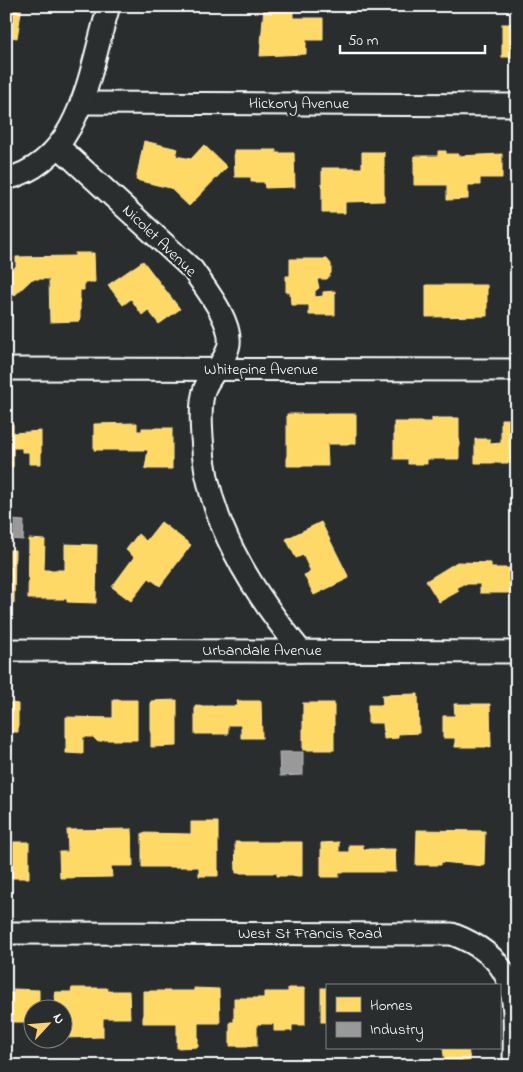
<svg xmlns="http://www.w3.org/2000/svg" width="523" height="1072" font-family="'Indie Flower',sans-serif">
  <rect width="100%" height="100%" fill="#2a2d2e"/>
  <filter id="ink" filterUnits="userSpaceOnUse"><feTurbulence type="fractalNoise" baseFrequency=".02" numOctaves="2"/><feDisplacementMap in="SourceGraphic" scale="10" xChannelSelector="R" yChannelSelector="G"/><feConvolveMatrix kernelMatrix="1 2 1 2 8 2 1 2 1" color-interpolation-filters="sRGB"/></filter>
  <g filter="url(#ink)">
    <g fill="#ffd966" stroke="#ffe494">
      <polygon points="6,6 22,6 17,38 6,36"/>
      <polygon points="264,6 293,6 293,18 323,18 323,40 306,40 306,54 260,56"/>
      <rect x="502" y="24" width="15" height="33"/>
      <polygon points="144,141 178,149 176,156 191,159 204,145 227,167 189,206 170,188 136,180"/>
      <polygon points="234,150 276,150 276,153 294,153 295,187 265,188 264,182 251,182 251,177 235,177"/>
      <polygon points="438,151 446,151 446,154 458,154 458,156 502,154 502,178 480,178 480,185 468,185 468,199 447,200 447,185 414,185 414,156 438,156"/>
      <polygon points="362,152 384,152 384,201 345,202 345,213 322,213 322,168 362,168"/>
      <polygon points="75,253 94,253 95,282 84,282 84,290 80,290 80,321 50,322 49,279 32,279 14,296 6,288 6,276 16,266 16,257 75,256"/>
      <polygon points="290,259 327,259 331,264 331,273 327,279 317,279 319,288 315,291 315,297 323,296 323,292 335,291 335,315 309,315 309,305 291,305 290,292 286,292 286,276 290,276"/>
      <polygon points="143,261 180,309 159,324 148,310 142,315 131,299 123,305 108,285"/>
      <polygon points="426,285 487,285 487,316 426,317"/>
      <polygon points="287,414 356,414 356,444 327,444 328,466 287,466"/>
      <polygon points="432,418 459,418 459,459 427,459 427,464 408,464 408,459 394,459 394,422 432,422"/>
      <polygon points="501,419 517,419 517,463 475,463 475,439 490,439 490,444 501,443"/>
      <polygon points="137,423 137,431 142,431 142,428 172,428 172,469 145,469 148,450 94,450 94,424"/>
      <polygon points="6,424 13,424 13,433 41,431 41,464 29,464 29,452 22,452 22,448 13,448 13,467 6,467"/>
      <polygon points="161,522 191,545 160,586 149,578 131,601 112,587 134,557 126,550 138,534 146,541"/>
      <polygon points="321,522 349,578 314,595 304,575 311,572 303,555 296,558 286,539"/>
      <polygon points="29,539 45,540 44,570 65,570 65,544 97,545 96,603 67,602 67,599 28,599"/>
      <polygon points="6,550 15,550 14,603 6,602"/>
      <polygon points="457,562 491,563 491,568 513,568 512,593 480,593 480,584 463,584 457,588 459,591 439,602 426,581"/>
      <polygon points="418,694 419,733 398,734 398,738 384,739 383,723 368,723 368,705 383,705 382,695"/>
      <polygon points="113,700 137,700 137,740 105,740 98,742 93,737 83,737 83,754 66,753 66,717 113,718"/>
      <polygon points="177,700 177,746 151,747 151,701"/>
      <polygon points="237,701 261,701 262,738 241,738 241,725 228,725 228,734 195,734 195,706 238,706"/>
      <polygon points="6,702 18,704 18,732 6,732"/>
      <rect x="303" y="703" width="31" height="47"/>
      <polygon points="454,704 490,704 491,747 455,747 455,738 443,738 443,716 455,716"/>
      <polygon points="191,822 218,822 218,876 199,876 199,867 142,867 142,833 191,834"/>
      <polygon points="132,829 133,866 111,866 112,877 60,878 59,852 68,852 67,830"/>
      <polygon points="417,830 485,831 484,866 441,862 441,865 416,865"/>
      <polygon points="6,842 29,842 29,878 7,878"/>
      <polygon points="235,842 302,842 302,876 277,876 277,873 236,873"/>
      <polygon points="339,842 339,852 349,852 349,845 363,845 363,849 395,849 396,872 339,872 339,877 321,877 321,843"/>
      <polygon points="72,988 107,988 108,991 129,991 130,1018 103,1018 103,1037 62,1038 62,1010 56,1010 55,992 71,992"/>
      <polygon points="194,988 219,989 220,1023 198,1023 198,1047 177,1048 177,1023 143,1023 143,991 194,991"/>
      <polygon points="288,988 305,988 305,1025 292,1025 292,1031 274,1031 274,1024 257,1024 257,1046 230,1046 230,1022 234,1022 234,998 264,998 264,992 288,992"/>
      <rect x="321" y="988" width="6" height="34"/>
      <polygon points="13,989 39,990 39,1010 32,1010 32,1022 6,1022 6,993 14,993"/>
      <polygon points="443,1048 468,1048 470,1061 445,1063"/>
    </g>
    <g fill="#999" stroke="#b8b8b8">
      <polygon points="11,520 24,521 23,540 10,539"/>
      <polygon points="279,752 303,752 303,775 280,776"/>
    </g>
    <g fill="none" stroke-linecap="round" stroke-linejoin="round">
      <defs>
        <g id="minor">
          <polyline points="81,103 517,105"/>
          <path d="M59,147l134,123c12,18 39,51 36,74 -2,15 -18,30 -24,44 -5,12 -4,35 -3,49 3,81 49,153 99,214"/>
          <path d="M6,179c77,-19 83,-110 103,-173"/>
          <polyline points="6,369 517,370"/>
          <polyline points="6,650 517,652"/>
          <path d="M6,933l446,1c71,27 62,67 62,132"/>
        </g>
      </defs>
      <use href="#minor" stroke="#fff" stroke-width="25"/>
      <use href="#minor" stroke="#2a2d2e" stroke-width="21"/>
    </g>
  </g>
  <g text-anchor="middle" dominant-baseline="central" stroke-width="5" stroke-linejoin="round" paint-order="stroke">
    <g font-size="16" fill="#fff" stroke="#2a2d2e">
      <text x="299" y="104">Hickory Avenue</text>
      <text transform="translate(159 241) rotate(44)">Nicolet Avenue</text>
      <text x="261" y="370">Whitepine Avenue</text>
      <text x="262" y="651">Urbandale Avenue</text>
      <text x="310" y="934">West St Francis Road</text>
    </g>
  </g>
  <rect width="523" height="1072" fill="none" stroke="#2a2d2e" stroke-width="25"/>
  <rect x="12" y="12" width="498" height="1047" fill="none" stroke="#fff" stroke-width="2" filter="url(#ink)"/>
  <rect x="326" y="984" width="175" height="65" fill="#2a2d2e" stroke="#7f8182"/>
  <rect x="336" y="997" width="25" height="15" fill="#ffd966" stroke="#7f8182"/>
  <text x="370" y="1010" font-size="15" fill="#ffffff">Homes</text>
  <rect x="336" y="1022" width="25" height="15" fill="#999999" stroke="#7f8182"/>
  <text x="370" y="1034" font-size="15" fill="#ffffff">Industry</text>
  <g transform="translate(48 1024) rotate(64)"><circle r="24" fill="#2a2d2e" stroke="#7f8182"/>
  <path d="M0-4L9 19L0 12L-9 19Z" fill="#ffd166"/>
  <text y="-8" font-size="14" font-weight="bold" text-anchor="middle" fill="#ffffff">N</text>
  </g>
  <path d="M340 45v8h145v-8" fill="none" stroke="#ffffff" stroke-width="2.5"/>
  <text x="348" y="45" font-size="15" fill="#ffffff" stroke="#2a2d2e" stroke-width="4" paint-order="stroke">50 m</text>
</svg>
